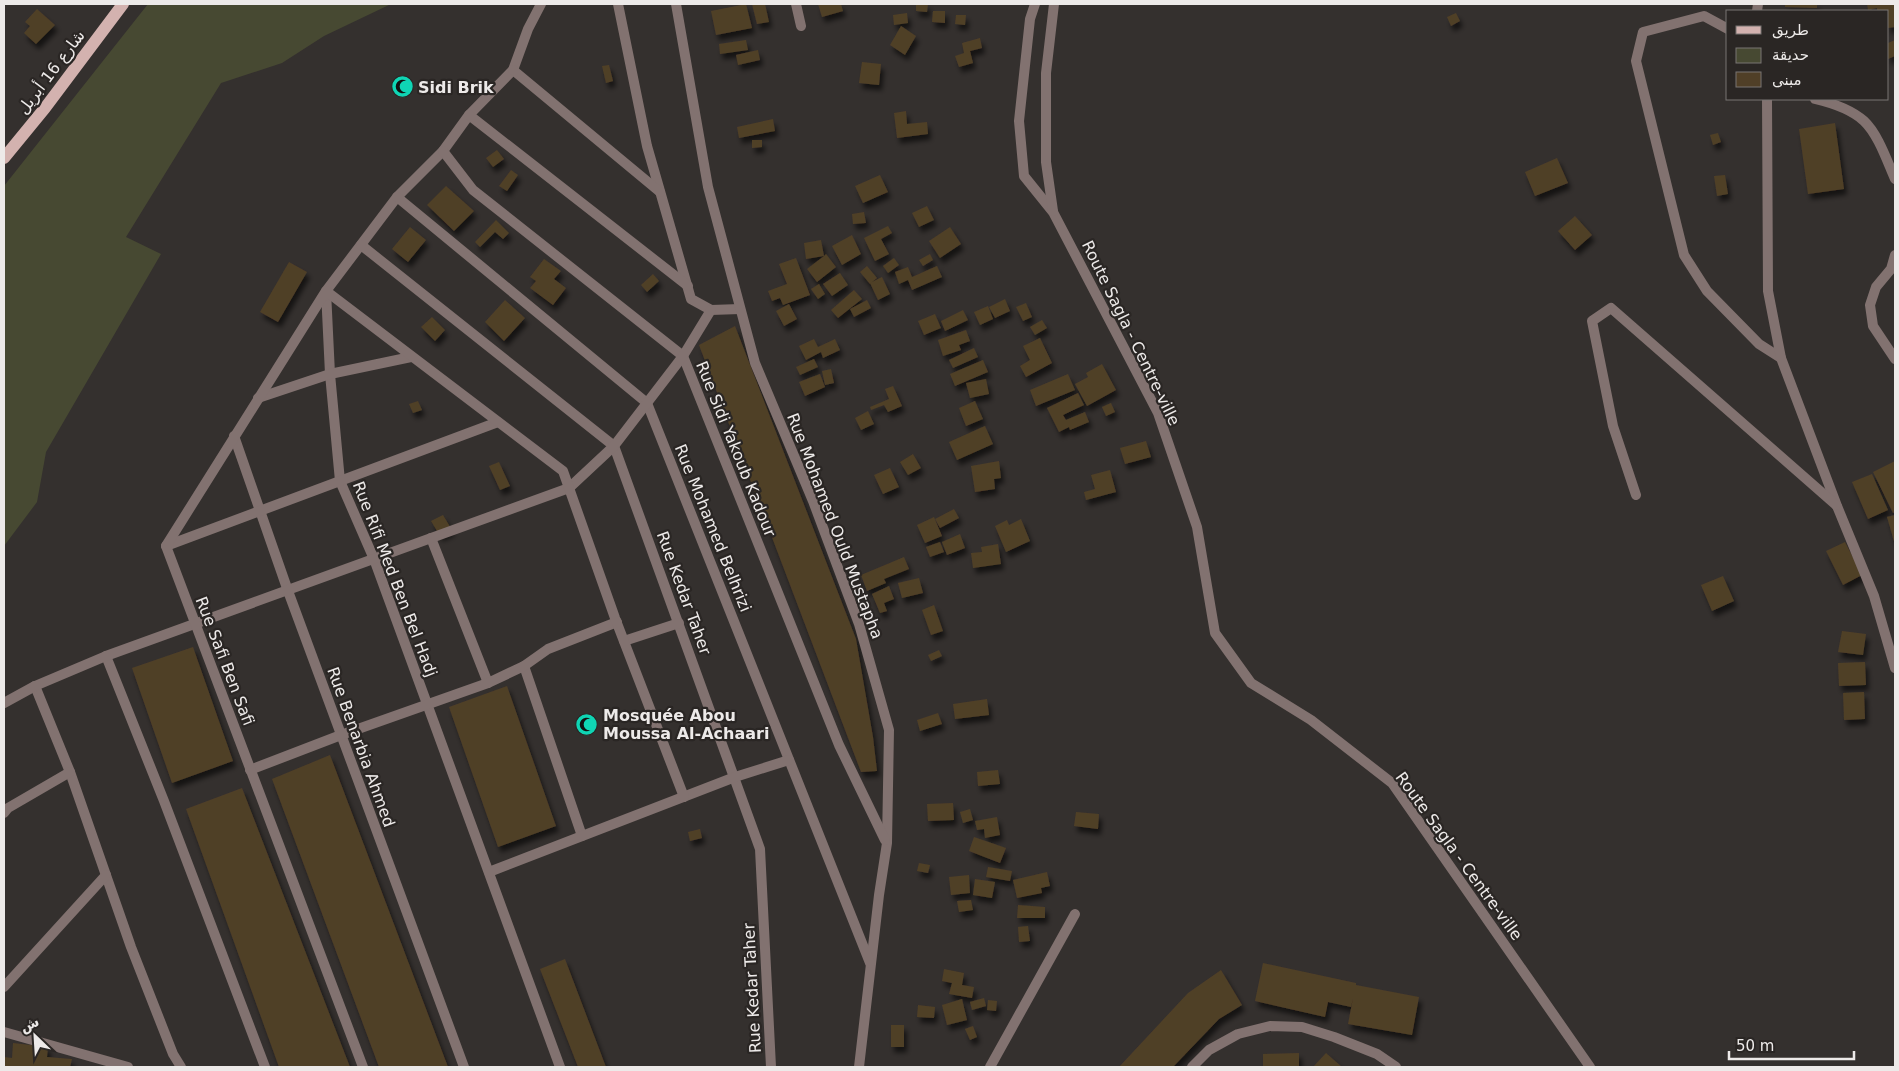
<svg xmlns="http://www.w3.org/2000/svg" width="1899" height="1071" font-family="'DejaVu Sans',Vazirmatn,sans-serif">
  <defs>
    <filter id="shadow"><feDropShadow dx="3" dy="5.5" stdDeviation="2.5" flood-color="#0009"/></filter>
  </defs>
  <rect width="100%" height="100%" fill="#34302e"/>
  <polygon fill="#474932" points="148,4 391,4 324,36 282,63 221,83 126,237 161,254 46,452 37,502 4,546 4,186"/>
  <g fill="#503f27" filter="url(#shadow)">
    <polygon points="746,4 752,28 716,35 711,11"/>
    <polygon points="752,4 765,4 769,22 757,24"/>
    <polygon points="818,4 841,4 843,11 822,17"/>
    <polygon points="916,4 928,4 927,12 916,11"/>
    <polygon points="1785,4 1817,4 1817,8 1785,7"/>
    <polygon points="1867,4 1895,4 1895,27 1888,28 1888,11 1877,11 1877,8 1868,10"/>
    <polygon points="37,9 55,25 36,44 24,33 30,26 25,22"/>
    <polygon points="933,11 945,11 945,23 932,22"/>
    <polygon points="907,13 908,23 894,25 893,15"/>
    <polygon points="1456,13 1460,21 1451,26 1447,17"/>
    <polygon points="956,15 966,15 965,25 955,24"/>
    <polygon points="901,26 916,36 905,55 890,45"/>
    <polygon points="980,38 982,48 970,51 973,63 959,67 955,56 964,53 962,43"/>
    <polygon points="746,40 748,50 720,54 719,44"/>
    <polygon points="1895,40 1895,56 1888,59 1888,43"/>
    <polygon points="758,50 760,60 738,65 736,55"/>
    <polygon points="862,62 881,64 879,85 859,83"/>
    <polygon points="609,65 613,81 606,83 602,66"/>
    <polygon points="906,111 907,124 927,122 928,134 897,138 894,113"/>
    <polygon points="773,119 775,131 739,138 737,127"/>
    <polygon points="1835,123 1844,189 1808,194 1799,129"/>
    <polygon points="1718,133 1721,142 1713,145 1710,135"/>
    <polygon points="752,140 762,140 762,147 752,148"/>
    <polygon points="497,150 504,159 493,167 486,158"/>
    <polygon points="1557,158 1568,183 1535,196 1525,172"/>
    <polygon points="511,170 518,175 507,191 499,186"/>
    <polygon points="880,175 888,192 863,203 855,186"/>
    <polygon points="1725,175 1728,194 1717,196 1714,176"/>
    <polygon points="446,186 474,211 454,231 427,205"/>
    <polygon points="927,206 934,220 919,227 912,213"/>
    <polygon points="864,212 866,223 853,224 852,214"/>
    <polygon points="1575,216 1592,235 1575,250 1558,231"/>
    <polygon points="496,220 509,233 503,239 495,232 480,247 475,242"/>
    <polygon points="888,226 892,233 881,239 889,254 875,261 864,238"/>
    <polygon points="410,227 426,240 408,262 392,249"/>
    <polygon points="950,227 961,244 940,258 929,241"/>
    <polygon points="852,235 861,254 842,265 832,246"/>
    <polygon points="821,240 824,256 826,254 836,267 817,282 807,269 824,256 806,259 804,243"/>
    <polygon points="930,254 933,260 923,266 919,260"/>
    <polygon points="796,258 810,295 783,305 780,298 772,301 768,291 787,284 779,264"/>
    <polygon points="894,258 899,265 888,273 883,266"/>
    <polygon points="544,259 561,271 554,279 566,288 553,305 530,288 536,281 530,277"/>
    <polygon points="289,262 307,272 278,322 260,312"/>
    <polygon points="867,266 877,278 870,284 860,272"/>
    <polygon points="937,266 942,277 912,290 908,280 899,284 895,272 908,267 912,277"/>
    <polygon points="840,273 848,285 832,296 823,284"/>
    <polygon points="653,274 659,281 647,292 641,285"/>
    <polygon points="882,277 890,294 878,300 870,283"/>
    <polygon points="819,284 825,294 818,299 811,289"/>
    <polygon points="854,290 862,299 838,318 831,310"/>
    <polygon points="1005,299 1010,311 995,318 989,307"/>
    <polygon points="505,300 525,318 504,341 485,322"/>
    <polygon points="867,300 871,308 854,317 850,309"/>
    <polygon points="1026,303 1032,317 1023,321 1016,307"/>
    <polygon points="789,304 797,319 784,326 776,311"/>
    <polygon points="988,306 993,319 980,325 974,312"/>
    <polygon points="963,310 968,320 945,331 941,321"/>
    <polygon points="935,314 941,328 924,335 918,321"/>
    <polygon points="432,317 445,330 435,341 421,327"/>
    <polygon points="1042,320 1047,328 1035,335 1030,327"/>
    <polygon points="735,326 856,639 873,737 877,771 861,772 699,345"/>
    <polygon points="966,330 970,341 959,345 961,350 943,356 938,340"/>
    <polygon points="1040,338 1052,363 1026,377 1020,366 1030,360 1023,346"/>
    <polygon points="814,339 818,347 835,339 840,350 823,358 821,352 806,360 799,346"/>
    <polygon points="974,348 978,357 953,368 949,360"/>
    <polygon points="814,359 818,367 800,375 796,367"/>
    <polygon points="983,360 988,372 955,386 950,374"/>
    <polygon points="1102,364 1116,390 1087,406 1075,384 1088,377 1086,373"/>
    <polygon points="831,369 834,383 825,385 822,371"/>
    <polygon points="820,374 825,387 805,396 799,382"/>
    <polygon points="1068,374 1075,390 1036,406 1030,390"/>
    <polygon points="986,379 989,394 970,398 966,383"/>
    <polygon points="893,386 902,406 888,412 884,405 871,410 870,407 889,399 885,389"/>
    <polygon points="1078,393 1084,405 1063,415 1066,420 1085,412 1089,422 1070,430 1069,427 1059,432 1047,408"/>
    <polygon points="418,401 422,410 413,413 409,404"/>
    <polygon points="975,401 983,419 966,426 959,408"/>
    <polygon points="1111,403 1115,412 1106,416 1102,407"/>
    <polygon points="868,411 874,424 861,430 855,418"/>
    <polygon points="985,426 993,444 957,460 949,442"/>
    <polygon points="1146,441 1151,457 1125,464 1120,448"/>
    <polygon points="913,454 921,468 908,475 900,462"/>
    <polygon points="999,461 1001,478 994,479 995,489 975,492 971,466"/>
    <polygon points="1895,461 1895,512 1893,513 1873,472"/>
    <polygon points="499,462 510,486 500,490 489,466"/>
    <polygon points="890,468 899,487 883,494 874,475"/>
    <polygon points="1110,470 1116,492 1086,500 1084,492 1095,489 1091,475"/>
    <polygon points="1872,474 1888,510 1868,519 1852,482"/>
    <polygon points="954,509 959,518 940,528 935,519"/>
    <polygon points="443,515 452,530 440,536 431,521"/>
    <polygon points="1895,515 1895,545 1887,517"/>
    <polygon points="934,517 942,536 925,543 917,525"/>
    <polygon points="1021,519 1030,541 1006,552 995,526 1007,520 1009,525"/>
    <polygon points="960,534 965,548 947,555 942,542"/>
    <polygon points="940,542 944,552 930,557 926,547"/>
    <polygon points="1845,542 1862,575 1843,585 1826,551"/>
    <polygon points="998,544 1001,564 973,568 971,553 982,552 981,547"/>
    <polygon points="904,557 909,569 884,579 886,583 867,591 861,575"/>
    <polygon points="1723,576 1734,601 1712,611 1701,585"/>
    <polygon points="919,578 923,593 902,598 898,583"/>
    <polygon points="889,586 894,599 884,603 887,611 880,613 872,594"/>
    <polygon points="934,605 943,631 931,635 922,610"/>
    <polygon points="1842,631 1866,634 1863,655 1838,652"/>
    <polygon points="193,647 233,761 172,783 132,668"/>
    <polygon points="939,650 942,656 931,661 928,655"/>
    <polygon points="1865,662 1866,685 1839,686 1838,663"/>
    <polygon points="507,686 556,826 498,847 449,707"/>
    <polygon points="1864,692 1865,719 1844,720 1843,693"/>
    <polygon points="987,699 989,715 955,719 953,704"/>
    <polygon points="938,713 942,724 920,731 917,720"/>
    <polygon points="330,755 448,1067 379,1067 272,779"/>
    <polygon points="998,770 1000,784 978,786 977,772"/>
    <polygon points="242,788 350,1067 279,1067 186,809"/>
    <polygon points="953,803 954,820 928,821 927,804"/>
    <polygon points="970,809 973,820 963,823 960,812"/>
    <polygon points="1076,812 1099,814 1098,829 1074,826"/>
    <polygon points="997,817 1000,835 985,838 984,829 977,830 975,821"/>
    <polygon points="700,829 702,838 690,841 688,832"/>
    <polygon points="974,837 1006,848 1000,863 969,851"/>
    <polygon points="919,863 930,865 928,873 917,871"/>
    <polygon points="988,867 1012,871 1010,881 986,877"/>
    <polygon points="1047,872 1050,886 1041,888 1042,893 1017,898 1013,880"/>
    <polygon points="969,875 970,893 951,895 949,877"/>
    <polygon points="975,879 995,882 992,898 973,895"/>
    <polygon points="971,900 973,910 959,912 957,901"/>
    <polygon points="1018,905 1045,907 1045,918 1017,918"/>
    <polygon points="1028,926 1030,941 1019,942 1018,927"/>
    <polygon points="565,959 606,1067 578,1067 540,969"/>
    <polygon points="1263,963 1356,983 1356,985 1419,997 1412,1035 1348,1024 1353,998 1351,1007 1328,1002 1325,1017 1255,1001"/>
    <polygon points="944,969 964,973 962,985 974,987 972,998 949,994 952,983 942,981"/>
    <polygon points="1221,970 1242,1005 1219,1019 1173,1067 1119,1067 1188,993"/>
    <polygon points="984,998 986,1006 972,1010 970,1002"/>
    <polygon points="962,999 967,1020 947,1025 942,1005"/>
    <polygon points="988,1000 997,1001 996,1011 987,1010"/>
    <polygon points="918,1005 935,1007 934,1018 917,1017"/>
    <rect x="891" y="1025" width="13" height="22"/>
    <polygon points="973,1026 977,1037 970,1040 965,1029"/>
    <polygon points="13,1043 48,1047 47,1057 72,1059 70,1067 4,1067 4,1057 12,1058"/>
    <polygon points="1299,1053 1299,1067 1263,1067 1263,1054"/>
    <polygon points="1326,1053 1342,1067 1313,1067"/>
  </g>
  <g fill="none" stroke-linecap="round" stroke-linejoin="round">
    <g stroke="#827270" stroke-width="10">
      <polyline points="541,4 528,29 513,70 469,115 443,151 397,197 326,291 330,374 340,481 374,559 560,1067"/>
      <polyline points="618,4 647,146 691,299 711,310 740,309"/>
      <polyline points="676,4 708,187 755,363 813,501 859,624 889,730 887,843 879,895 859,1067"/>
      <polyline points="796,4 801,26"/>
      <polyline points="1035,4 1030,19 1019,121 1024,176 1053,212 1158,413 1197,527 1215,633 1251,683 1311,720 1392,783 1590,1067"/>
      <polyline points="1757,11 1758,4"/>
      <polyline points="1728,29 1704,16 1643,32 1636,61 1684,255 1707,291 1759,344 1781,358"/>
      <polyline points="513,70 660,192"/>
      <polyline points="1767,99 1768,291 1781,358 1837,506 1874,596 1895,668"/>
      <path d="M1815,99c17,4 36,10 49,22 14,13 23,40 31,58"/>
      <polyline points="469,115 688,286"/>
      <polyline points="443,151 473,190 683,356 839,745 885,840"/>
      <polyline points="397,197 647,403 870,963"/>
      <polyline points="1053,211 1046,162 1046,73 1054,4"/>
      <polyline points="361,245 614,446 760,849 771,1067"/>
      <polyline points="1895,255 1891,269 1876,287 1870,305 1873,326 1895,359"/>
      <polyline points="258,398 330,374 411,357"/>
      <polyline points="234,436 288,591 464,1067"/>
      <polyline points="1636,495 1613,426 1592,321 1611,308 1836,505"/>
      <polyline points="431,538 488,683"/>
      <polyline points="166,546 498,422"/>
      <polyline points="624,641 679,623"/>
      <polyline points="106,656 164,801 265,1067"/>
      <polyline points="524,666 582,836"/>
      <polyline points="35,686 70,772 131,947 173,1054 181,1067"/>
      <polyline points="4,703 35,686 106,656 569,488 614,446 683,356 711,310"/>
      <polyline points="250,770 341,735 488,683 524,666 548,649 617,622"/>
      <polyline points="4,813 8,808 70,772"/>
      <polyline points="489,872 735,777 789,760"/>
      <polyline points="4,987 106,875"/>
      <polyline points="4,1032 128,1067"/>
      <polyline points="363,1067 166,546 326,291 563,471 615,618 684,797"/>
      <polyline points="990,1067 1075,914"/>
      <polyline points="1192,1067 1209,1050 1238,1034 1270,1026 1302,1027 1334,1037 1377,1054 1396,1067"/>
    </g>
    <polyline stroke="#d3b2af" stroke-width="12" points="4,158 45,108 123,4"/>
  </g>
  <defs>
    <symbol id="mosque-disc" viewBox="-11 -11 22 22"><circle r="9.5" fill="#0fd5b4" stroke="#2a2624"/><path d="M3.5-4.9A6 6 0 1 0 3.5 4.9A5 5 0 1 1 3.5-4.9Z" fill="#111"/></symbol>
  </defs>
  <g fill-rule="evenodd">
    <use href="#mosque-disc" x="390" y="74" width="25" height="25"/>
    <use href="#mosque-disc" x="574" y="712" width="25" height="25"/>
  </g>
  <g text-anchor="middle" dominant-baseline="central" stroke-width="4.5" stroke-linejoin="round" paint-order="stroke">
    <g font-size="16" fill="#edeae9" stroke="#2a2624">
      <text transform="translate(51 72) rotate(-53)">شارع 16 أبريل</text>
      <text transform="translate(1131 333) rotate(64)">Route Sagla - Centre-ville</text>
      <text transform="translate(736 449) rotate(68)">Rue Sidi Yakoub Kadour</text>
      <text transform="translate(835 526) rotate(69)">Rue Mohamed Ould Mustapha</text>
      <text transform="translate(713 528) rotate(68)">Rue Mohamed Belhrizi</text>
      <text transform="translate(395 579) rotate(69)">Rue Rifi Med Ben Bel Hadj</text>
      <text transform="translate(684 593) rotate(70)">Rue Kedar Taher</text>
      <text transform="translate(225 661) rotate(69)">Rue Safi Ben Safi</text>
      <text transform="translate(361 747) rotate(70)">Rue Benarbia Ahmed</text>
      <text transform="translate(1459 856) rotate(54)">Route Sagla - Centre-ville</text>
      <text transform="translate(752 988) rotate(-93)">Rue Kedar Taher</text>
    </g>
    <g font-size="16" font-weight="bold" fill="#edeae9" stroke="#2a2624" text-anchor="start">
      <text x="418" y="87">Sidi Brik</text>
      <text x="603" y="715">Mosquée Abou<tspan x="603" dy="18">Moussa Al-Achaari</tspan></text>
    </g>
  </g>
  <rect width="1899" height="1071" fill="none" stroke="#edeae9" stroke-width="10"/>
  <rect x="1726" y="10" width="162" height="90" fill="#2a2624" stroke="#787473"/>
  <rect x="1736" y="26" width="25" height="8" fill="#d3b2af" stroke="#787473"/>
  <text x="1772" y="35" font-size="15" fill="#edeae9">طريق</text>
  <rect x="1736" y="48" width="25" height="15" fill="#474932" stroke="#787473"/>
  <text x="1772" y="60" font-size="15" fill="#edeae9">حديقة</text>
  <rect x="1736" y="72" width="25" height="15" fill="#503f27" stroke="#787473"/>
  <text x="1772" y="85" font-size="15" fill="#edeae9">مبنى</text>
  <g transform="translate(35 1036) rotate(335)" stroke="#2a2624" stroke-width="4" paint-order="stroke">
  <path d="M0-4L9 19L0 12L-9 19Z" fill="#edeae9"/>
  <text y="-8" font-size="14" font-weight="bold" text-anchor="middle" fill="#edeae9">ش</text>
  </g>
  <path d="M1729 1051v8h125v-8" fill="none" stroke="#edeae9" stroke-width="2.5"/>
  <text x="1736" y="1051" font-size="15" fill="#edeae9" stroke="#2a2624" stroke-width="4" paint-order="stroke">50 m</text>
</svg>
